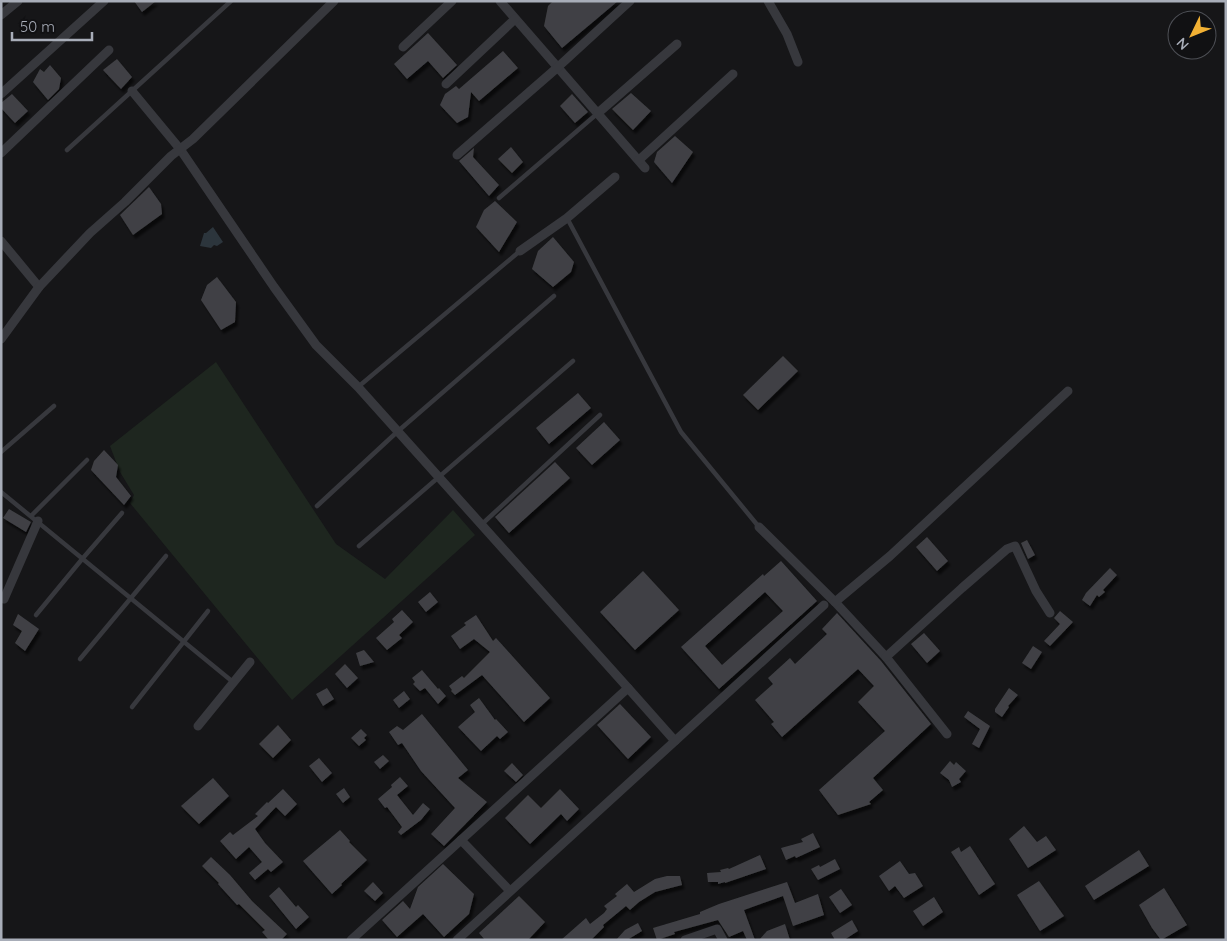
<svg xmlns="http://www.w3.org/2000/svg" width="1227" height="941" font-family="Quicksand,sans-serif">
  <defs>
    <filter id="shadow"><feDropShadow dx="2.5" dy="4" stdDeviation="1" flood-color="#0009"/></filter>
  </defs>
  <rect width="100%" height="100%" fill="#161618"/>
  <polygon fill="#1e261f" points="216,362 336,544 385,579 453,510 475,535 292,700 130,503 134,495 120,472 110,446"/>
  <polygon fill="#2c353c" points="213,227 223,242 217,246 214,245 211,248 200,246 204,233 206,233"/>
  <g fill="#404145" fill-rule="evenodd" filter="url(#shadow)">
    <polygon points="134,1 156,1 142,12"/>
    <polygon points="553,1 618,1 562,48 544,26 548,6"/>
    <polygon points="428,33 457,65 443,78 428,61 407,79 394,64"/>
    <polygon points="503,51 518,68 479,101 471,92 468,117 457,123 440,105 445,94 456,86 459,89"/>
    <polygon points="117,59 132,77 121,89 103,70"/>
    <polygon points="50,65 61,78 59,89 48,100 33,82 40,69 44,72"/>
    <polygon points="631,93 651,111 633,130 612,109"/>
    <polygon points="12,94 28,111 15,123 1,108 1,103"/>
    <polygon points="572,94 588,112 575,123 560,106"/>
    <polygon points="675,136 693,152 672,183 654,162 657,152"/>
    <polygon points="511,147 523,162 512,173 498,159"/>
    <polygon points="474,148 473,157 499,185 489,196 459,161"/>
    <polygon points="149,187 161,204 162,214 133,235 120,215"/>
    <polygon points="495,201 517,222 499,252 476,227 484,210"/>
    <polygon points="553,237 574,262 571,272 553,287 532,269 538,251"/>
    <polygon points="217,277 236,302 235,322 221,330 201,300 207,285"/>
    <polygon points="783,356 798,371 758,410 743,395"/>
    <polygon points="578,393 591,408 549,444 536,428"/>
    <polygon points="604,422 620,440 592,465 576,448"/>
    <polygon points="104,450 118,465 116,477 131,496 124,505 91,470 94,461"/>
    <polygon points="555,462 570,478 509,533 495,517"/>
    <polygon points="9,509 31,522 26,532 3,518"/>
    <polygon points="927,537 948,561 937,571 916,547"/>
    <polygon points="1027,540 1035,555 1028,559 1021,543"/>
    <path d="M781,561l36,40 -98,88 -38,-42 82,-73 1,2zM765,592l18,19 -61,54 -17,-19z"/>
    <polygon points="1110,568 1117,575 1103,590 1105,592 1099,597 1097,595 1090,606 1082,600 1086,593"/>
    <polygon points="643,571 679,610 635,650 600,612"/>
    <polygon points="430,592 438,602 426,612 418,602"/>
    <polygon points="402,610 413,622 399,635 402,638 387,650 376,638 394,622 392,619"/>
    <polygon points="1060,611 1073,622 1050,646 1044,641 1060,624 1054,618"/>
    <polygon points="837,613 881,661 931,724 873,778 883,790 869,802 871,804 838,815 819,790 885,731 858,702 874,686 858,669 782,737 771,724 774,722 755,700 773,684 768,678 790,658 795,664 827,634 822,629"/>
    <polygon points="18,614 39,629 25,651 15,643 22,631 13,625"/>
    <polygon points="476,615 493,641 496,638 550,698 524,722 482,675 455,695 451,691 452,690 449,686 462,676 464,678 490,652 474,639 460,649 451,636 466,625 464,623"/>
    <polygon points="924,633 940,651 927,663 911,644"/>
    <polygon points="1033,646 1042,652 1031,669 1022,663"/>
    <polygon points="364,650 374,662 360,666 356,653"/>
    <polygon points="345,664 358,678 347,688 335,674"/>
    <polygon points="422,670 438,689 439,688 446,696 438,704 425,688 420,691 413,684 415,682 412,678"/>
    <polygon points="327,688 334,699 323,706 316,694"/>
    <polygon points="1009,688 1018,695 1008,706 1009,707 1002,717 995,712 995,709"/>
    <polygon points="404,691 410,699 399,708 393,700"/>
    <polygon points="479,698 495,720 496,719 508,732 500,739 497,736 481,751 458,727 475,712 470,705"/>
    <polygon points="620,704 651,737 628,759 597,725"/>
    <polygon points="968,711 990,726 979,748 972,744 980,729 964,717"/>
    <polygon points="422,714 468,770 458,778 487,802 444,846 431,834 455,808 421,771 402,743 398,745 389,732 397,726 403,730"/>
    <polygon points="278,725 291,740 273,758 259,744"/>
    <polygon points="361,729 367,735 364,738 366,740 359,746 351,738"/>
    <polygon points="383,755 389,761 380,769 374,762"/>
    <polygon points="319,758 332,773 322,782 309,766"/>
    <polygon points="950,761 954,765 956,762 966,771 959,779 961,782 952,787 949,780 940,773"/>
    <polygon points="512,763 523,775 516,782 504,771"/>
    <polygon points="400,777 408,786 397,795 413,815 423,803 430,809 421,820 401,835 398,832 402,827 387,807 385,808 378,799 392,787 391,785"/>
    <polygon points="213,778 229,796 199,824 181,806"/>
    <polygon points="344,788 350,797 343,803 336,794"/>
    <polygon points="283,789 297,804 285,816 276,807 255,829 265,843 283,862 271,872 268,869 255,880 249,873 262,862 249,847 236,859 220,841 230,832 233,835 258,816 255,814 267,802 268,803"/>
    <polygon points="560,789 579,809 567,821 561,814 530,844 505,818 528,795 541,808"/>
    <polygon points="1024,826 1037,842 1046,836 1056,850 1028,868 1009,839"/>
    <polygon points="340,830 350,841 349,842 367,860 341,884 342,885 332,894 303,861"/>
    <polygon points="813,833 820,847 796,858 795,856 786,860 781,848 803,842 801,839"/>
    <polygon points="970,846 995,884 979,895 951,852 959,847 961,852"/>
    <polygon points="1139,850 1149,866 1094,900 1085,886"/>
    <polygon points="760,855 766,869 725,883 725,882 718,884 718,882 708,882 707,873 721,872 720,870 728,868 729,869"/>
    <polygon points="211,857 230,875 252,901 287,934 281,940 269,940 262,932 265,930 239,904 237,905 218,884 219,883 202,866"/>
    <polygon points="835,859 840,869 818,880 811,869 819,865 820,867"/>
    <polygon points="900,861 909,874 915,873 923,886 904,898 895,886 889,891 879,876"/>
    <polygon points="443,864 474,894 469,914 444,937 423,914 397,937 382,920 403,901 410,909 418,887"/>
    <polygon points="667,876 680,876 682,885 655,892 639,902 630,910 626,906 603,925 604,927 591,940 561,940 586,918 590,924 604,913 607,909 604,906 617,896 615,894 627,884 634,892 655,879"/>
    <polygon points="1039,881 1064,916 1040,931 1017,895"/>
    <polygon points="373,882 383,893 375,901 364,891"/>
    <polygon points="787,882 795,903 818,894 824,915 793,926 783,896 744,910 755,940 747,940 743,931 729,937 718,920 674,932 675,934 657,940 653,928 700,914 700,912 719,904"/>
    <polygon points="279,887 296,907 298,905 309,917 296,929 269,896"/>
    <polygon points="1164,888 1187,925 1161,940 1152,928 1139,905"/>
    <polygon points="841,889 852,905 840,913 829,897"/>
    <polygon points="519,896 545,922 528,940 485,940 479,933"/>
    <polygon points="934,897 943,912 923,926 913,911"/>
    <polygon points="852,920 858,931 844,940 835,940 831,933"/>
    <polygon points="638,923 642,931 627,940 616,940 625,930"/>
    <polygon points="785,924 790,940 759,940 767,931"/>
  </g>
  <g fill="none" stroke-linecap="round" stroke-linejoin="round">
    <g stroke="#37383d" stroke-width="4.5">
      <polyline points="67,150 231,1"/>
      <polyline points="499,198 598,113"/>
      <polyline points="567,218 681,432 759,527"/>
      <polyline points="358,387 520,251"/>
      <polyline points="1,452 54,406"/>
      <polyline points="1,492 233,682"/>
      <polyline points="317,506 397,432 554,296"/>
      <polyline points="31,516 87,460"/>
      <polyline points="481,525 600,415"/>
      <polyline points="359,546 573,361"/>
      <polyline points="36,615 83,558 122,513"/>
      <polyline points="80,659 166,556"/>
      <polyline points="132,707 208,611"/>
    </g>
    <g stroke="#37383d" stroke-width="9">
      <polyline points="500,1 645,168"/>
      <polyline points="768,1 787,34 798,62"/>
      <polyline points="1,15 18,1"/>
      <polyline points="403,47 452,1"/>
      <polyline points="446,84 515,19"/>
      <polyline points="132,91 180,149 274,287 316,345 358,387 628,688"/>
      <polyline points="1,94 104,1"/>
      <polyline points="598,113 677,44"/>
      <polyline points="1,153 109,50"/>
      <polyline points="457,155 558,67 630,1"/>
      <polyline points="639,160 733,74"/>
      <polyline points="1,241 39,287"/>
      <polyline points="520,251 567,218 615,177"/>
      <polyline points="1,339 39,287 90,233 125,202 171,156 193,139 334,1"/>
      <polyline points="759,527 835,602 886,657 947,734"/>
      <polyline points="4,599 38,521"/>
      <polyline points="835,602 890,556 1068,391"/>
      <polyline points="886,657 962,588 1007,549 1015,546 1036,591 1050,613"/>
      <polyline points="198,726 250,662"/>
      <polyline points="461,840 510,891"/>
      <polyline points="351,940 628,688 675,741"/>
      <polyline points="457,940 824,605"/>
      <polyline points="685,940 717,929 723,940"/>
    </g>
  </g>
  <rect width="1227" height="941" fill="none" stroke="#a8adb8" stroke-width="5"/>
  <g transform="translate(1192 35) rotate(227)"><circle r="24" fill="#111113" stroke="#4d4f55"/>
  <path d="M0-4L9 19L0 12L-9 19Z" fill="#f2b134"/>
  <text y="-8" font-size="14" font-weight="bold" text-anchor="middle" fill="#a8adb8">N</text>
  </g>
  <path d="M12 32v8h80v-8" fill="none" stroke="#a8adb8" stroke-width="2.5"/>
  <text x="20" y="32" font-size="15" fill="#a8adb8" stroke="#111113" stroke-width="4" paint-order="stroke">50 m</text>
</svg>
